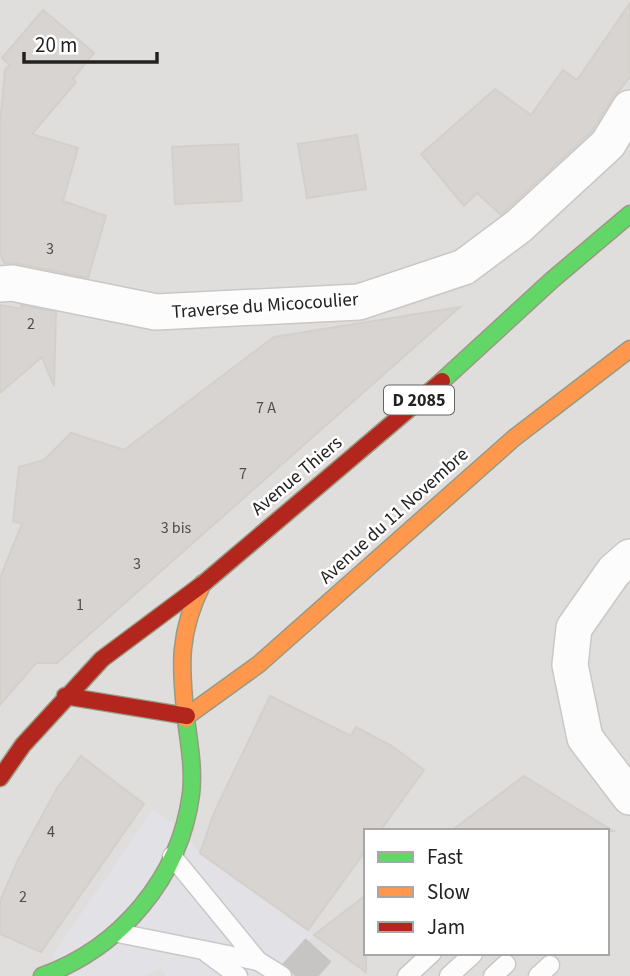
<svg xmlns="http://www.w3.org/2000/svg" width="630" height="976" font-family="'Source Sans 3',sans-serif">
  <rect width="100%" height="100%" fill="#f0eeeb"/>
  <path fill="#dfdedc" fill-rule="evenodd" d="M0,0h630v976h-630zM366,831h241v122h-241z"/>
  <polygon fill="#e2e1e5" points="153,809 182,829 197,851 314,935 280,976 166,976 161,969 143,976 65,976 52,956"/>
  <g fill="#d7d4d2" stroke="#d3d0cc" stroke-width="2">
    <polygon points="630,3 630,77 613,98 592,131 501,215 477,193 464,206 421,154 495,89 531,115 563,70 577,80"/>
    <polygon points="43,10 94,53 73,79 76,82 32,134 78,148 63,201 106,216 88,278 16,263 4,263 0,253 0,124 5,70 10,65 2,58"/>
    <polygon points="357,135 366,189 307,198 298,144"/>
    <polygon points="238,144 242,201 175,204 172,147"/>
    <polygon points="0,305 23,309 21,305 56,312 54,386 42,357 0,393"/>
    <polygon points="460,307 57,663 36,663 0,705 0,578 22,524 13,521 19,467 44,460 71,433 124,450 274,337"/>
    <polygon points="270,696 351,736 356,727 392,746 424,770 380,831 366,831 366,850 308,930 200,853 214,813"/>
    <polygon points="81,756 144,804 41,952 0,934 0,901 17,862 56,790"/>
    <polygon points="524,776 613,831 451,831"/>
    <polygon points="366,895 366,972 314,935"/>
  </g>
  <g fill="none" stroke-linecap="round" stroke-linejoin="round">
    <polyline stroke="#c7c5c3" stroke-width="35" stroke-dasharray="35 18" stroke-linecap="butt" points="295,976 325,943"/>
    <defs>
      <g id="lane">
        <polyline points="172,856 258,961 282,976"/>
        <polyline points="118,933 258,961"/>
        <polyline points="207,953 238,976"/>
        <polyline points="407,976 432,953"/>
        <polyline points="449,976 473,954"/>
        <polyline points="493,976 506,964"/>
        <polyline points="538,976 550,965"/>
      </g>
      <g id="street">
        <polyline points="0,284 12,283 156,312 359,302 464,267 519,226 608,144 630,108"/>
        <polyline points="630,557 614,571 574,628 570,665 585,738 630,797"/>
      </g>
      <g id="fast">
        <polyline points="442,381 552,280 630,214"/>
        <path d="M42,976c78,-28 138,-98 149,-182 3,-25 -2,-51 -5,-75"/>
      </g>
      <g id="slow">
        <polyline points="187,716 259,664 514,438 630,349"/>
        <path d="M186,719c-6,-53 -8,-87 17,-136"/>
      </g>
      <g id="jam">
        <polyline points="65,696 187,716"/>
        <polyline points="0,778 23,745 102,659 204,583 442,381"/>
      </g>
    </defs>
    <use href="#lane" stroke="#c9c8c7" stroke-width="21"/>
    <use href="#street" stroke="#c9c8c7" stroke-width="38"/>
    <use href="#fast" stroke="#999a82" stroke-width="19"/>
    <use href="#slow" stroke="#999a82" stroke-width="19"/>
    <use href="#jam" stroke="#999a82" stroke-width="19"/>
    <use href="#lane" stroke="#fdfcfc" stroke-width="18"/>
    <use href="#street" stroke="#fdfcfc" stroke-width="35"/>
    <use href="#fast" stroke="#63d668" stroke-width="16"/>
    <use href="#slow" stroke="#ff974d" stroke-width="16"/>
    <use href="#jam" stroke="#b3261e" stroke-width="16"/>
  </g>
  <g text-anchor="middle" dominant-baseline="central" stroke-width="5" stroke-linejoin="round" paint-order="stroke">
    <g font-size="16" fill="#4f4e4e">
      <text x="50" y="249">3</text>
      <text x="31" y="324">2</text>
      <text x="266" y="408">7 A</text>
      <text x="243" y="474">7</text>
      <text x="176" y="528">3 bis</text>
      <text x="137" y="564">3</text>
      <text x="80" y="605">1</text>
      <text x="51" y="832">4</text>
      <text x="23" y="897">2</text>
    </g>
    <rect fill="#fff" stroke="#646464" stroke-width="2" x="384" y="385.5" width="70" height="29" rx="5"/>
    <g font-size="18" font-weight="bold" fill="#222">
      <text x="419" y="400">D 2085</text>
    </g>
    <g font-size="19" fill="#222" stroke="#fff">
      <text transform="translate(265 306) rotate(-4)">Traverse du Micocoulier</text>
      <text transform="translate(297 476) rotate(-40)">Avenue Thiers</text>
      <text transform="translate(394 516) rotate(-42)">Avenue du 11 Novembre</text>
    </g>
  </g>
  <rect x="364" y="829" width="245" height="126" fill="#ffffff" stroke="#a7a7a7" stroke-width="2"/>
  <rect x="378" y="852" width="35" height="10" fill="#63d668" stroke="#a7a7a7" stroke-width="2"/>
  <text x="427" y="864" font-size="21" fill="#222222">Fast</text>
  <rect x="378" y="887" width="35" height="10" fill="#ff974d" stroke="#a7a7a7" stroke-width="2"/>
  <text x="427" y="899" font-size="21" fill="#222222">Slow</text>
  <rect x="378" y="922" width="35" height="10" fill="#b3261e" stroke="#a7a7a7" stroke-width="2"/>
  <text x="427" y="934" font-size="21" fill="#222222">Jam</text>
  <path d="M24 52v10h133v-10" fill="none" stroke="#222222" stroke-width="3.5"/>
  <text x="35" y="52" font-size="21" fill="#222222" stroke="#ffffff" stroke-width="5" paint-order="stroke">20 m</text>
</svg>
